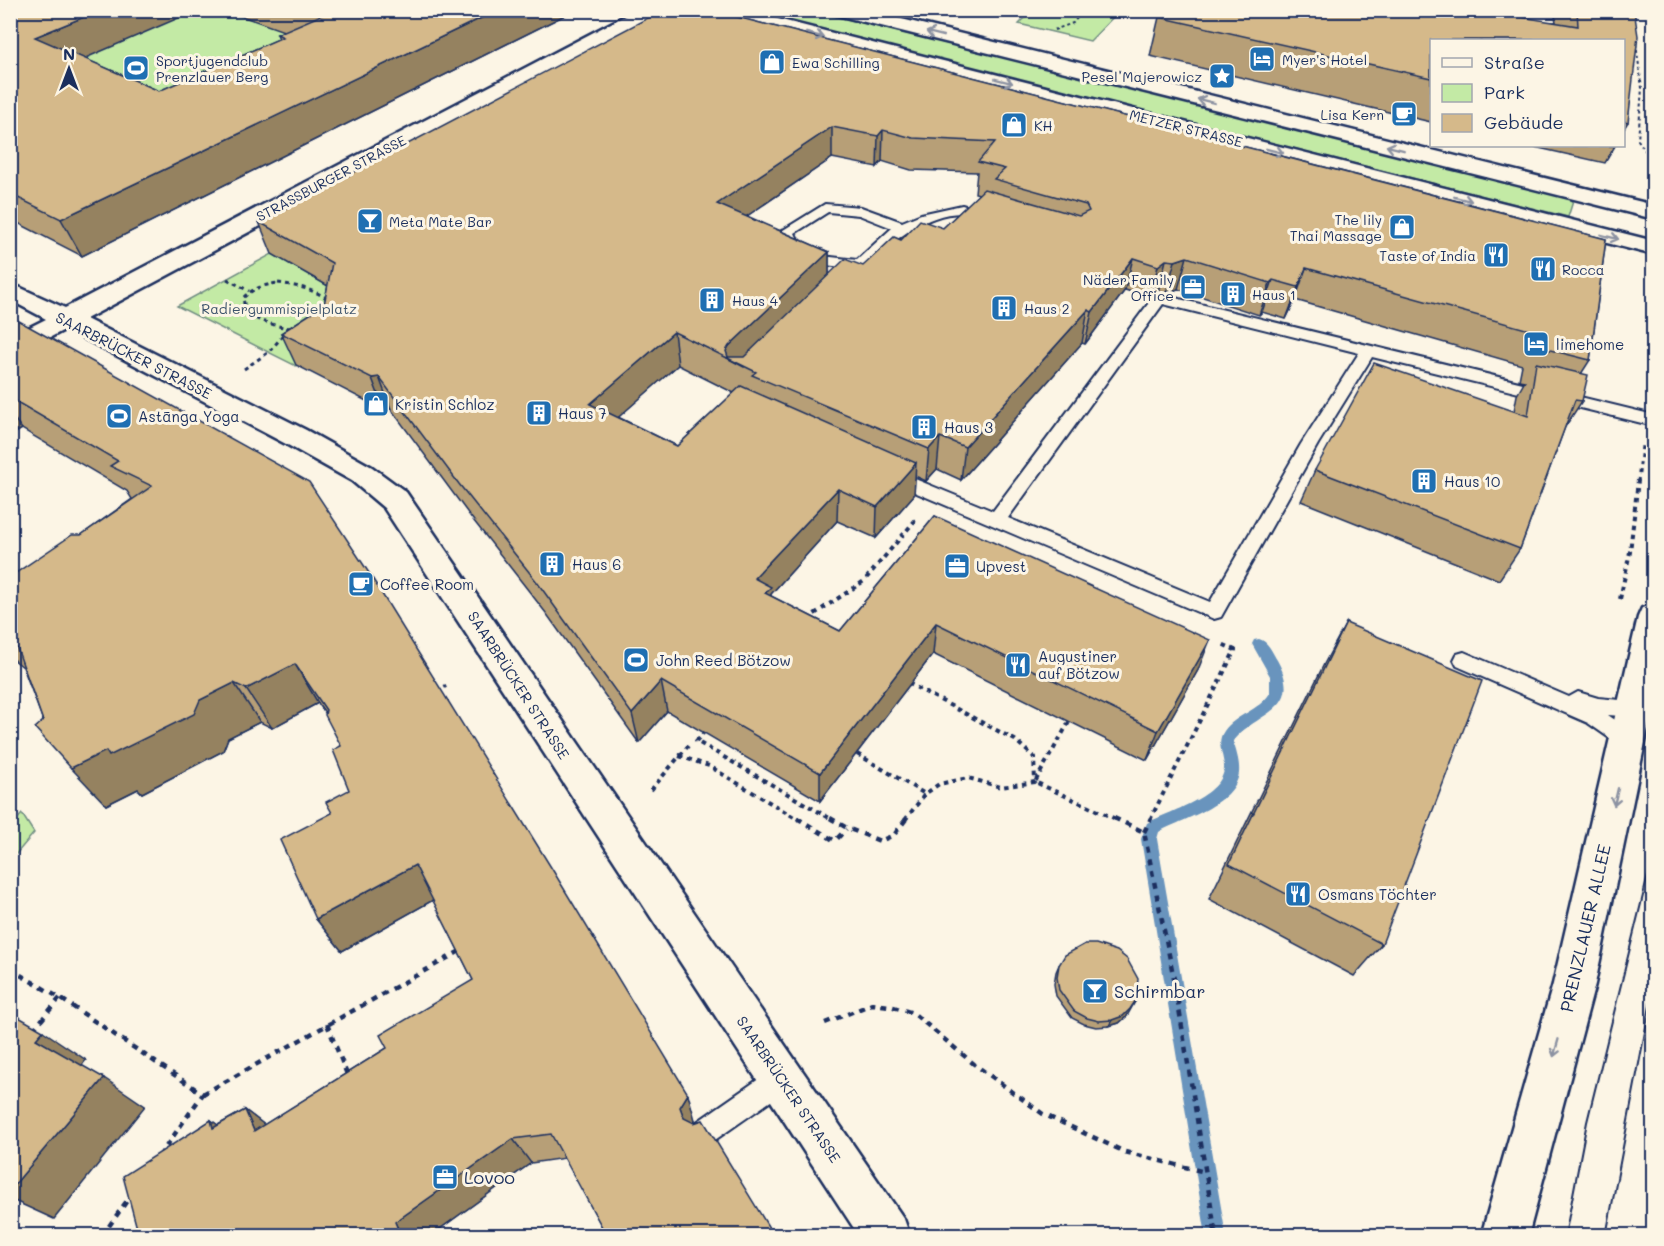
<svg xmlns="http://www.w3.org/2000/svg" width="1664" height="1246" font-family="Mali,sans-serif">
  <rect width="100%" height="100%" fill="#fcf5e5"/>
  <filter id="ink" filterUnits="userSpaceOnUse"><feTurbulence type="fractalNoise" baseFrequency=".0167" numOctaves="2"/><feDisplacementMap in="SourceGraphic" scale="12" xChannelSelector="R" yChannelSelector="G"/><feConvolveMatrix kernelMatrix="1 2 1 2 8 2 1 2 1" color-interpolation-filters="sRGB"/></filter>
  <g filter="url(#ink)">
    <g fill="#c3eaa5" stroke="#6f8c82" stroke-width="1.5">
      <polygon points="1033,10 1119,10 1119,11 1090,41 1019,24"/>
      <polygon points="151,11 291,11 347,29 138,125 10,66"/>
      <polygon points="743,11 814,11 1574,198 1568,217"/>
      <polygon points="272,254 330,287 423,279 296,366 177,306"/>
      <polygon points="22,814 34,833 11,860 11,826"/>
    </g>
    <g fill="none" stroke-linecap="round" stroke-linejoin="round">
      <path fill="#6994bd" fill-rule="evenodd" d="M1259,639c9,2 13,13 18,21 29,52 -23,52 -44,81 3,10 7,21 6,32 -4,32 -57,46 -80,59l-2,7 69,397h-20l-65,-397 6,-16c21,-11 79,-28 77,-57 -1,-13 -8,-24 0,-35 12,-17 35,-20 46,-38v-17l-18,-32 2,-4z"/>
      <defs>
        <g id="lane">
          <path d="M825,204l36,3 41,15 19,-8 41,-9 31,9 2,3 -7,4c-8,-2 -19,-8 -27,-8 -47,1 -82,43 -114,72l-5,1 -7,-4 14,-14 -54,-7 -15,-29zM828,212l31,3 33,13 -35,32 -52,-6 -10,-21z"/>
          <path d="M1159,294l495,121v11l-282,-69 -54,87 -97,173 -7,2 -328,-139 -3,-4 3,-4h12l95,39 161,-215zM1163,304l196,49 -58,91 -91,158 -202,-84z"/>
          <polygon points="1464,652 1569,697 1578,692 1598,698 1642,702 1645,708 1642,714 1635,717 1608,715 1635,734 1639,740 1635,746 1628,749 1621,746 1588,723 1457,666 1454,660 1457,654"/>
          <polygon points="782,1065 791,1069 795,1078 791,1087 712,1142 703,1146 694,1142 690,1133 694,1124 773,1069"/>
        </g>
        <g id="street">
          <polygon points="636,10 660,10 658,14 86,319 306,430 372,467 406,492 904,1219 910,1236 859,1236 384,508 352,481 286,444 66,329 19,354 10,356 10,337 46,319 10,300 10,283 65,308"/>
          <polygon points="708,10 742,10 1654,241 1654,255 710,14"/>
          <polygon points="831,10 865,10 1654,205 1654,219 833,14"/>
        </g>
        <polygon id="primary" points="1654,604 1654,699 1595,984 1528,1236 1481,1236 1553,984 1638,617 1642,608"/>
      </defs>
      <use href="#lane" stroke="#1b2f5e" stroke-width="4"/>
      <use href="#street" stroke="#1b2f5e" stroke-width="5"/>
      <use href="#primary" stroke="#1b2f5e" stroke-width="5"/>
      <g stroke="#1b2f5e" stroke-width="2" stroke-dasharray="3 3" stroke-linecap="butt">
        <polyline points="1054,30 1073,23 1083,10"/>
        <polyline points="1636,44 1642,88 1638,140 1654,163"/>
      </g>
      <g stroke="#1b2f5e" stroke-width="3" stroke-dasharray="4 4" stroke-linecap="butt">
        <polyline points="227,279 249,291"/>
        <path d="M278,283c22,3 42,8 59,23 -15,35 -64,22 -91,8l-3,-16c10,-10 21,-13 35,-15z"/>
        <polyline points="244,369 269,352 286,332"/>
        <polyline points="1648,391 1654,341"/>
        <polyline points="1638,482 1642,446"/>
      </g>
      <g stroke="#1b2f5e" stroke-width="4" stroke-dasharray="4.5 4.5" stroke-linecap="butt">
        <polyline points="1620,599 1630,552 1638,480"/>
        <polyline points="807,619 864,581 918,517"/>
        <polyline points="436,691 446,686"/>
        <polyline points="1069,722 1035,782 1118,820"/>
        <polyline points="705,731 696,741 833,820"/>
        <polyline points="857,754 925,794"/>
        <polyline points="679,756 709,766 799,820"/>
        <polyline points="651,790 688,746"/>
        <polyline points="905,820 925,794 939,784 968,778 1001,787 1035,782 1034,757 1015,740 906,682"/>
        <polyline points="1150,820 1235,650 1220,643"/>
      </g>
      <g stroke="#1b2f5e" stroke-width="4.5" stroke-dasharray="6 6" stroke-linecap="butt">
        <polyline points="797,818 835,841 846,829"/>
        <polyline points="830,818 847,828 880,841 894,835 907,818"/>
        <polyline points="1114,818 1144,832 1175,984 1216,1236"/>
        <polyline points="1144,832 1151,818"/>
        <polyline points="10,969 60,998 203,1094 160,1155"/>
        <polyline points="825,1023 872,1004 890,1006 913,1013 974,1064 1043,1114 1125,1152 1205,1172"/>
        <polyline points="327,1024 348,1077"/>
        <polyline points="33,1030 60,998"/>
        <polyline points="203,1094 462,950"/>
        <polyline points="102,1236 131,1195"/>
        <polyline points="1454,1236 1456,1227"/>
      </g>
      <use href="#lane" fill="#fcf5e5" fill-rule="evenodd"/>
      <use href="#street" fill="#fcf5e5" fill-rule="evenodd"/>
      <use href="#primary" fill="#fcf5e5" fill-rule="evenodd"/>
      <g stroke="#1b2f5e" stroke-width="2">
        <polyline points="1565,1236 1587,1122 1654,851"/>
        <polyline points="1606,1236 1654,985"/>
      </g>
    </g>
    <g fill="#b79f77" stroke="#1b2f5e" stroke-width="1.5" fill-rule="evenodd">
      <polygon points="10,10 85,59 159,91 279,39 277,34 284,31 224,10 575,10 82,256 10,219"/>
      <polygon points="1554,10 1634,10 1628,122 1623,130 1623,40 1431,40 1431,122 1150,56 1159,17 1556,22"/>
      <path d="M737,17l869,222 -16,121 -9,14 1,27 -17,26 -45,122 -21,31 -198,-79 14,-31 199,-59 3,-16 8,-14 -6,-1 3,-15 -227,-65 -9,19 -24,-7 -3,3 -81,-26 -12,4 -8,-1 -8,6 -25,-8 -40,54 -3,-1 -121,137 -24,-11 -11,12 -11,-5 -1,19 -38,43 -39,-17 -66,73v2l69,35 95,-115 263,154 -51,90 -214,-106 -113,147 -153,-90 -28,32 -93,-130 -76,-97 -79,-107 -7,1 -88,-45 -15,-32 43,-28 4,-19 -56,-32 -13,-32zM832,158l45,9 5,-6 29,9 66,2 -2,21 4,1 -36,34 -42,12 -38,26 -34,9v-23l-82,-36zM678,365l56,28 -57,53 -59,-29z"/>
      <polygon points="1530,146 1615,146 1605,163"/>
      <polygon points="10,316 695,1120 602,1227 565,1158 531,1163 430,1236 139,1236 211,1120 218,1125 245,1110 264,1125 387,1048 473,980 433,900 342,951 316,919 332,813 349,790 341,746 326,714 318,703 272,728 260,722 228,738 223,751 142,793 138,789 106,805 43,721 23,667 10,657 10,577 81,535 132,499 127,491 22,429 10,436"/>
      <polygon points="1346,623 1382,944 1354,976 1209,899 1324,664"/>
      <polygon points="1059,965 1127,1016 1119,1023 1109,1026 1096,1027 1084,1024 1072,1018 1056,996 1054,984 1056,972"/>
    </g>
    <g fill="#958261" stroke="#1b2f5e" stroke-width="1.5">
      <polygon points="101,10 197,10 53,72 35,37"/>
      <polygon points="498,10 575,10 82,256 61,219"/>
      <polygon points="832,127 832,158 719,235 717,204"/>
      <polygon points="883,130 882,161 877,167 878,136"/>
      <polygon points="829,252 829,284 744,367 727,358 726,351 729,346"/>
      <polygon points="1187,257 1178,289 1166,293 1175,261"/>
      <polygon points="1133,258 1125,290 1085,344 1092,312"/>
      <polygon points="1166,260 1158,292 1150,298 1158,266"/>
      <polygon points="1306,268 1295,300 1286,319 1298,287"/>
      <polygon points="1273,280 1262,312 1259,315 1270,283"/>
      <polygon points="1088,310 1082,343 961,480 965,447"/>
      <polygon points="674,332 678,365 597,436 590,404"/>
      <polygon points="379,377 391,409 384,410 372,378"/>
      <polygon points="10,413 22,429 10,436"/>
      <polygon points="940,437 937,469 926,481 929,449"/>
      <polygon points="916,463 914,495 876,538 877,507"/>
      <polygon points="838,489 837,521 771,594 773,618 754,578"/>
      <polygon points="936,623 933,654 820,801 820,773"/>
      <polygon points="1210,640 1198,670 1147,760 1158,731"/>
      <polygon points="295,664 318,703 272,728 246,689"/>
      <polygon points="661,681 667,711 639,743 632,714"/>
      <polygon points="234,683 260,722 228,738 223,751 142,793 138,789 106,805 71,768 200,700"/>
      <polygon points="415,865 435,899 342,951 316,919"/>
      <polygon points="1136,1000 1127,1016 1119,1023 1109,1026 1112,1020"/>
      <polygon points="43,1031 86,1060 80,1068 36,1039"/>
      <polygon points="104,1078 145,1106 54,1219 10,1199 10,1190"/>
      <polygon points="688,1094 695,1120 688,1132 680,1107"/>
      <polygon points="245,1110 278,1135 254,1131"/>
      <polygon points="211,1120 246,1145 213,1128"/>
      <polygon points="513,1139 531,1163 430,1236 401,1236 395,1222"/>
    </g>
    <g fill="#d5b98a" stroke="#1b2f5e" stroke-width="1.5" fill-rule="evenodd">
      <polygon points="10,10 101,10 35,37 159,91 283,37 277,34 324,14 313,10 498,10 61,219 10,194"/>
      <path d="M663,10h52l22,7 869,222 -16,121 -52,-13 2,-14 -234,-65 -8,19 -25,-7 -3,3 -83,-26 -12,4 -9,-1 -8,6 -25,-8 -41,54 -4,-2 -123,137 -25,-10 -11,12 -177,-74 4,-3 -82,-40 -84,72 87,42 64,-60 175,77 -39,44 -39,-18 -84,89 17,9 -6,6 75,38 95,-115 275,124 -52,91 -222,-108 -116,150 -159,-92 -29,33 -95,-132 -78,-98 -80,-107 -7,1 -91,-45 43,-28 8,-42 -73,-41zM832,127l46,9 5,-6 30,8 82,4 -17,20 27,7 -11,10 92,26 3,6 -10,5 -95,-27 -41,39 -23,-8 -19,20 -7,-3 -31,29 -18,-7 -101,98h-16l-2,-6 3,-5 100,-94 -112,-48z"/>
      <polygon points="1164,10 1477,10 1578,26 1577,10 1634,10 1638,36 1628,122 1623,121 1623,40 1431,40 1431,78 1159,17"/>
      <polygon points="10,316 309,482 369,573 552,869 688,1094 680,1107 684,1118 694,1123 703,1120 774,1236 591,1236 602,1227 551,1134 513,1139 395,1222 401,1236 139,1236 123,1176 211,1120 213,1128 245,1110 254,1131 387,1048 380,1035 473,980 415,865 316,919 280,840 332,813 326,802 349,790 333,750 341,746 325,715 326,710 295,664 246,689 234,683 200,700 194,714 109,756 106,751 71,768 35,728 43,721 17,648 10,644 10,577 72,535 81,535 152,486 110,466 118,461 10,398"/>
      <polygon points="1374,363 1528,416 1536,363 1588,375 1582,401 1575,400 1520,549 1315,470"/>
      <polygon points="1346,623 1482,681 1382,944 1229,864"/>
      <polygon points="1085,944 1096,944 1117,951 1127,959 1138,979 1136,1000 1130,1009 1123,1016 1112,1020 1099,1021 1087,1018 1074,1011 1059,990 1057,977 1059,965 1065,955"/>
      <polygon points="10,1012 43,1031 36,1039 104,1078 10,1190"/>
    </g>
    <defs><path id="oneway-shaft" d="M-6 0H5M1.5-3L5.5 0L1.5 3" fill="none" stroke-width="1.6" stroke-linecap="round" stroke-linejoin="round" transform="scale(1.5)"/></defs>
    <g stroke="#8c92a2">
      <use href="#oneway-shaft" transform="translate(935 34) rotate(-166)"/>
      <use href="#oneway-shaft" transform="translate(815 35) rotate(14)"/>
      <use href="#oneway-shaft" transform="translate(1004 81) rotate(14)"/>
      <use href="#oneway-shaft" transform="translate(1206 101) rotate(-166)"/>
      <use href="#oneway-shaft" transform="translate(1395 148) rotate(-166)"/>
      <use href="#oneway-shaft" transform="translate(1275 151) rotate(14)"/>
      <use href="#oneway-shaft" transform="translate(1463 199) rotate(14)"/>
      <use href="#oneway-shaft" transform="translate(1610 237) rotate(14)"/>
      <use href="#oneway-shaft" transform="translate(1616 797) rotate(103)"/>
      <use href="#oneway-shaft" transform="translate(1556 1048) rotate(106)"/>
    </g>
  </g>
  <defs>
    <symbol id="hotel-square" viewBox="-11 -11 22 22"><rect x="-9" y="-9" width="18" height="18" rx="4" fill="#1f6fb2" stroke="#fcf5e5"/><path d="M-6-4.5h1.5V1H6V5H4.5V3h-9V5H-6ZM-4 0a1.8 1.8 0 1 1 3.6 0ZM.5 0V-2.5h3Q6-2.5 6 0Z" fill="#fff"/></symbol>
    <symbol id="shop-square" viewBox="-11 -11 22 22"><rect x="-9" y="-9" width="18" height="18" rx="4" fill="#1f6fb2" stroke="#fcf5e5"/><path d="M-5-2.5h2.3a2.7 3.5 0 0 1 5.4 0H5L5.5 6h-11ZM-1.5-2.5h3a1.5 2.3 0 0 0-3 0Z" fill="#fff"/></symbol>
    <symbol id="stadium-square" viewBox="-11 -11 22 22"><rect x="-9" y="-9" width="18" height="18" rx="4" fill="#1f6fb2" stroke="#fcf5e5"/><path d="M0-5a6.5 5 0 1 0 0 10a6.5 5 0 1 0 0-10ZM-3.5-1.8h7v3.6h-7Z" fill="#fff"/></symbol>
    <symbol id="sight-square" viewBox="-11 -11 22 22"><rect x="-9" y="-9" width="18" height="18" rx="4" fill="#1f6fb2" stroke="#fcf5e5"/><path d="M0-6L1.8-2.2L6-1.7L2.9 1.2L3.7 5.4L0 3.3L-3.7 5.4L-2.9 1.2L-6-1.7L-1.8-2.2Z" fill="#fff"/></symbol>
    <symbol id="cafe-square" viewBox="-11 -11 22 22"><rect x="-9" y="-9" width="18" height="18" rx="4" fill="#1f6fb2" stroke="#fcf5e5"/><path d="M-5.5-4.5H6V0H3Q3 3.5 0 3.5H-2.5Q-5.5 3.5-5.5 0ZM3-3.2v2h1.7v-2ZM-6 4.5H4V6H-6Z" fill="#fff"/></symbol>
    <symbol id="bar-square" viewBox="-11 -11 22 22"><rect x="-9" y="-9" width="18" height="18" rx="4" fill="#1f6fb2" stroke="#fcf5e5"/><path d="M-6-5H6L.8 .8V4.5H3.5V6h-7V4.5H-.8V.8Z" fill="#fff"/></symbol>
    <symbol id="restaurant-square" viewBox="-11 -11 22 22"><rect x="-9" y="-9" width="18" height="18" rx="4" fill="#1f6fb2" stroke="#fcf5e5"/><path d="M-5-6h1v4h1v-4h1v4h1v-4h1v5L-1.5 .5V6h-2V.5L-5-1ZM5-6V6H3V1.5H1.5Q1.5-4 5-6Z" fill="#fff"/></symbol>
    <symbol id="office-square" viewBox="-11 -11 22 22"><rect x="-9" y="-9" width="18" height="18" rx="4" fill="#1f6fb2" stroke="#fcf5e5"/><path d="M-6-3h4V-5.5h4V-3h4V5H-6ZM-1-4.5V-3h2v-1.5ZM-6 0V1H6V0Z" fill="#fff"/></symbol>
    <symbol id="building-square" viewBox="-11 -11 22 22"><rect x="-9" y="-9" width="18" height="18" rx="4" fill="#1f6fb2" stroke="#fcf5e5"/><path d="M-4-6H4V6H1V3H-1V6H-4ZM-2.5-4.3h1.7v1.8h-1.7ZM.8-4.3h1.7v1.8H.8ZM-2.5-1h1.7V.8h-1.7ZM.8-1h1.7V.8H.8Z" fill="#fff"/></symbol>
  </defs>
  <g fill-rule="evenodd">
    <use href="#hotel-square" x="1247" y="44" width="30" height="30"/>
    <use href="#shop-square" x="757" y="47" width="30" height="30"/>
    <use href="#stadium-square" x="121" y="53" width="30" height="30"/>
    <use href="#sight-square" x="1207" y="61" width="30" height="30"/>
    <use href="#cafe-square" x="1389" y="99" width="30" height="30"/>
    <use href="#shop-square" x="999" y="110" width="30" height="30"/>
    <use href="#bar-square" x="355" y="206" width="30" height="30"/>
    <use href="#shop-square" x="1387" y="212" width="30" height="30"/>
    <use href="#restaurant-square" x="1481" y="240" width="30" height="30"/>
    <use href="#restaurant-square" x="1528" y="254" width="30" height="30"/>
    <use href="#office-square" x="1178" y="272" width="30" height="30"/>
    <use href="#building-square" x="1218" y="279" width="30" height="30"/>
    <use href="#building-square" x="697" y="285" width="30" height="30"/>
    <use href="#building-square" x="989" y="293" width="30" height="30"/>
    <use href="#hotel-square" x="1521" y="329" width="30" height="30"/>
    <use href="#shop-square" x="361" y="389" width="30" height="30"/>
    <use href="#building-square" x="524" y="398" width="30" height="30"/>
    <use href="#stadium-square" x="104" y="401" width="30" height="30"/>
    <use href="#building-square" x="909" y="412" width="30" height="30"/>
    <use href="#building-square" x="1409" y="466" width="30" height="30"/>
    <use href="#building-square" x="537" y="549" width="30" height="30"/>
    <use href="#office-square" x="942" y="551" width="30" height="30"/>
    <use href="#cafe-square" x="346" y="569" width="30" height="30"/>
    <use href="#stadium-square" x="621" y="645" width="30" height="30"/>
    <use href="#restaurant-square" x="1003" y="650" width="30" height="30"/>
    <use href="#restaurant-square" x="1283" y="879" width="30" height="30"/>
    <use href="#bar-square" x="1080" y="976" width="30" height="30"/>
    <use href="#office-square" x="430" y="1162" width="30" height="30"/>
  </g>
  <g text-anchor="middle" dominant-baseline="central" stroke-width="6" stroke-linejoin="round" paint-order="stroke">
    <g font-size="14" fill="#1b2f5e" stroke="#fcf5e5" text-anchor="start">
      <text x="1282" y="59">Myer's Hotel</text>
      <text x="156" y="60">Sportjugendclub<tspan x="156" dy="16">Prenzlauer Berg</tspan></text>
      <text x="792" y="62">Ewa Schilling</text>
      <text x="1202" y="76" text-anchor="end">Pesel Majerowicz</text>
      <text x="1384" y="114" text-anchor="end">Lisa Kern</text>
      <text x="1034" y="125">KH</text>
      <text x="1382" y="219" text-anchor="end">The lily<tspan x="1382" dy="16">Thai Massage</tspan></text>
      <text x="389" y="221">Meta Mate Bar</text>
      <text x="1476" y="255" text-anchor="end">Taste of India</text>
      <text x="1562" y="269">Rocca</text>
      <text x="1174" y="279" text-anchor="end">Näder Family<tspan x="1174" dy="16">Office</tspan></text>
      <text x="1252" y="294">Haus 1</text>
      <text x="732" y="300">Haus 4</text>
      <text x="1024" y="308">Haus 2</text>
    </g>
    <g font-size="14" fill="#1b2f5e" stroke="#fcf5e5">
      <text transform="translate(1186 128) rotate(14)">METZER STRASSE</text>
      <text transform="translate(331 178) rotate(-28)">STRASSBURGER STRASSE</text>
    </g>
    <g font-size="14" fill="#3d546c" stroke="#fcf5e5">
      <text x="279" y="308">Radiergummispielplatz</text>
    </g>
    <g font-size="15" fill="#1b2f5e" stroke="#fcf5e5" text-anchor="start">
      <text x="1556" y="344">limehome</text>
      <text x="395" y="404">Kristin Schloz</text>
      <text x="558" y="413">Haus 7</text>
      <text x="138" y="416">Astānga Yoga</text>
      <text x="944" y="427">Haus 3</text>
      <text x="1444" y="481">Haus 10</text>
      <text x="572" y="564">Haus 6</text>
      <text x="976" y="566">Upvest</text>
      <text x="380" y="584">Coffee Room</text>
      <text x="1038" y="656">Augustiner<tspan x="1038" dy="17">auf Bötzow</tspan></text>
      <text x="656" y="660">John Reed Bötzow</text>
      <text x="1318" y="894">Osmans Töchter</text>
    </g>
    <g font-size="15" fill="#1b2f5e" stroke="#fcf5e5">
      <text transform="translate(134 355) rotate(27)">SAARBRÜCKER STRASSE</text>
      <text transform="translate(519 685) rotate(57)">SAARBRÜCKER STRASSE</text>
      <text transform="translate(789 1089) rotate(56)">SAARBRÜCKER STRASSE</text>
    </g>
    <g font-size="18" fill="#1b2f5e" stroke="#fcf5e5">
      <text transform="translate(1585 928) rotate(-77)">PRENZLAUER ALLEE</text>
    </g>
    <g font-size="18" fill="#1b2f5e" stroke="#fcf5e5" text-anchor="start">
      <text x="1114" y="991">Schirmbar</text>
      <text x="464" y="1177">Lovoo</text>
    </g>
  </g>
  <rect width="1664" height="1246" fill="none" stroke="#fcf5e5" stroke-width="36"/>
  <rect x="18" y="18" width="1628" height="1210" fill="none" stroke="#1b2f5e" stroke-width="2" filter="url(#ink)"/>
  <rect x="1430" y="39" width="195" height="108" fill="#fcf5e5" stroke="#a2a6af" stroke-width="1.5"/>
  <rect x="1442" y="58" width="30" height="9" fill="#fcf5e5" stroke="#a2a6af" stroke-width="1.5"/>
  <text x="1484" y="69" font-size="18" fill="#1b2f5e">Straße</text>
  <rect x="1442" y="84" width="30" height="18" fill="#c3eaa5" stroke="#a2a6af" stroke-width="1.5"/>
  <text x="1484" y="99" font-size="18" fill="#1b2f5e">Park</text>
  <rect x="1442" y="114" width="30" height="18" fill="#d5b98a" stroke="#a2a6af" stroke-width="1.5"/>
  <text x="1484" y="129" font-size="18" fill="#1b2f5e">Gebäude</text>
  <g transform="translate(69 69)" stroke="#fcf5e5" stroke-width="4.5" paint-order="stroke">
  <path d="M0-4.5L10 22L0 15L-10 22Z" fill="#1b2f5e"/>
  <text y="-9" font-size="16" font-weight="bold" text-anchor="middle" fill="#1b2f5e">N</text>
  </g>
</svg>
